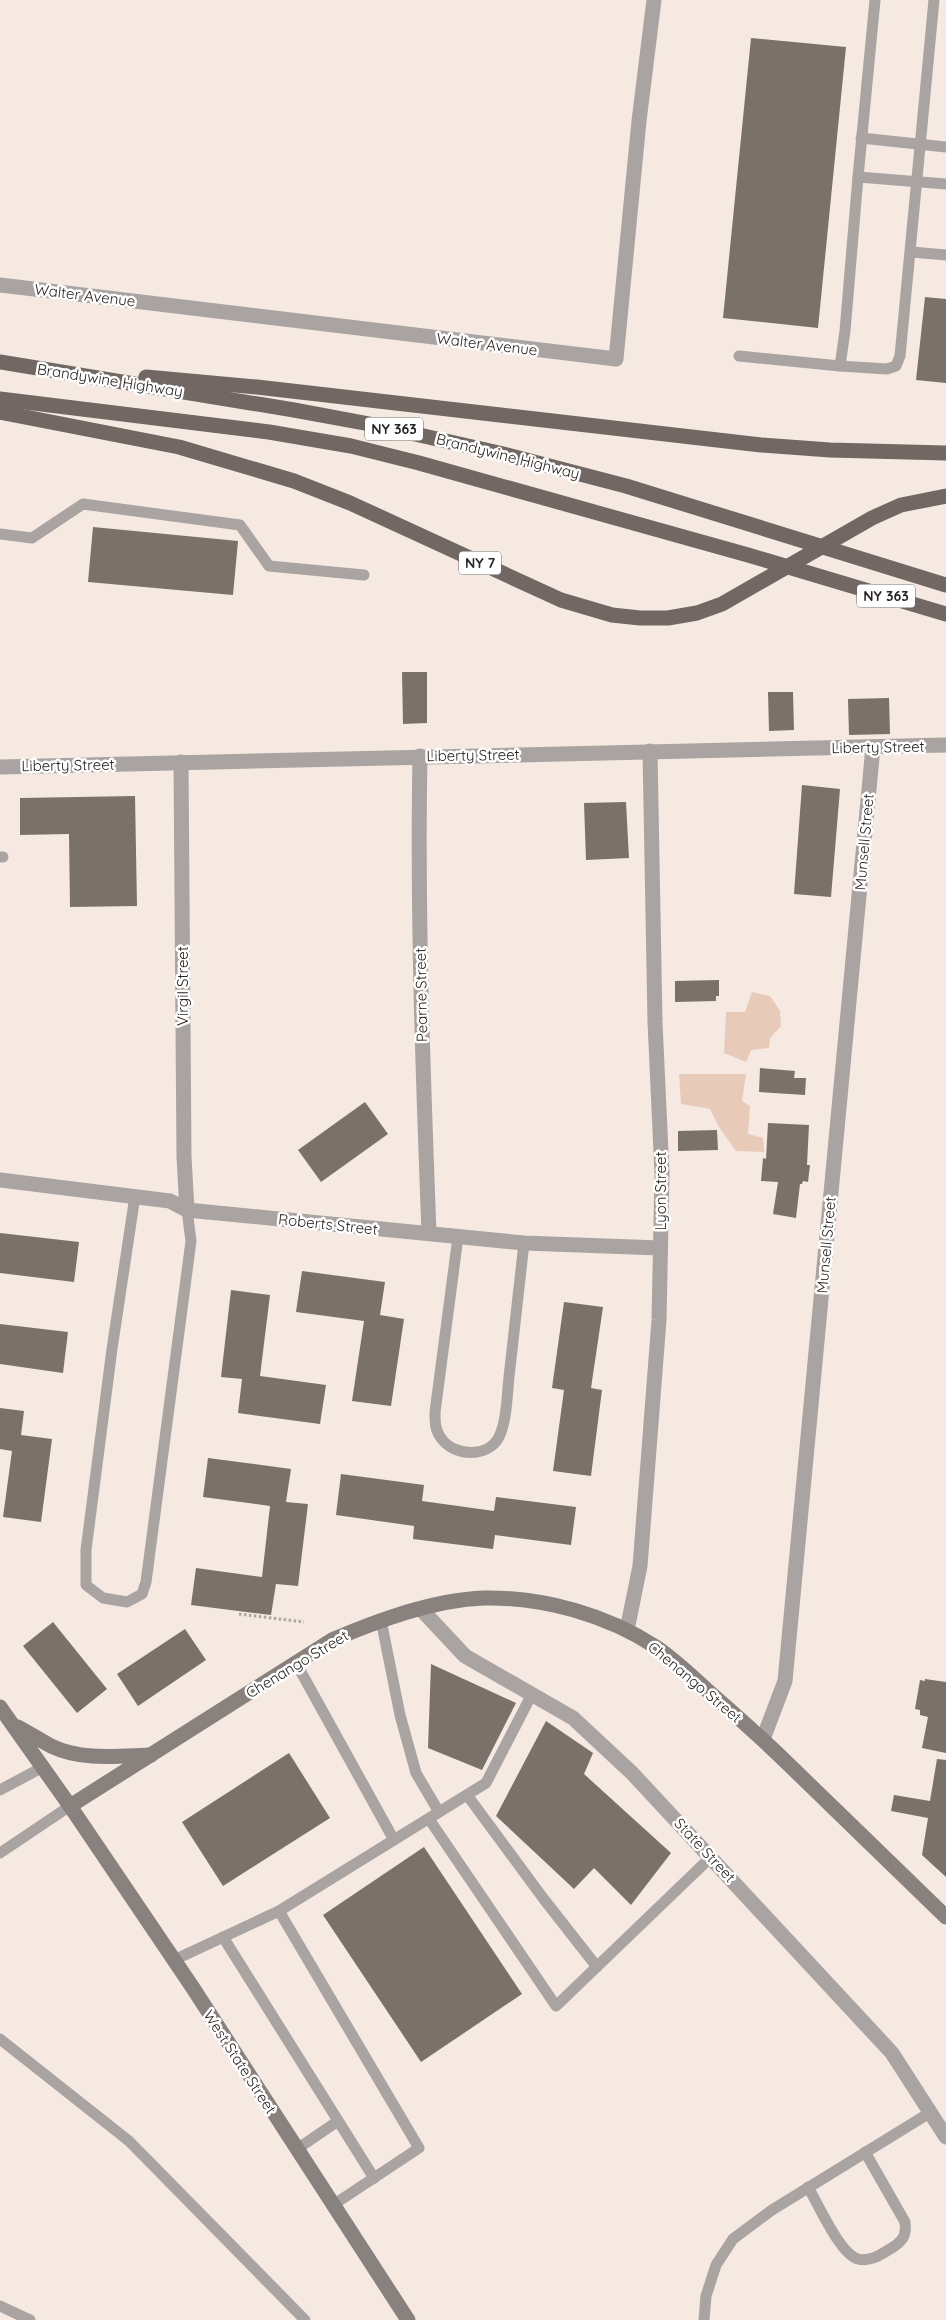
<svg xmlns="http://www.w3.org/2000/svg" width="946" height="2320" font-family="Quicksand,sans-serif">
  <rect width="100%" height="100%" fill="#f5e9e2"/>
  <g fill="#e8cab8">
    <polygon points="752,992 770,996 780,1011 781,1026 770,1038 769,1048 751,1050 746,1062 724,1053 726,1012 745,1012"/>
    <polygon points="679,1074 746,1074 742,1101 750,1106 748,1134 763,1138 764,1152 736,1151 719,1127 710,1109 681,1104"/>
  </g>
  <g fill="#7b716b">
    <polygon points="751,38 846,47 818,328 723,318"/>
    <polygon points="925,297 946,299 946,383 916,380"/>
    <polygon points="93,527 238,541 233,595 88,582"/>
    <polygon points="402,672 427,672 427,723 403,724"/>
    <polygon points="768,692 793,692 794,730 769,731"/>
    <polygon points="889,698 890,734 849,735 848,699"/>
    <polygon points="802,785 840,789 831,897 794,894"/>
    <polygon points="135,796 137,906 70,907 69,834 20,835 20,798"/>
    <polygon points="626,802 629,858 586,860 584,803"/>
    <polygon points="719,980 719,996 716,996 716,1001 675,1002 675,981"/>
    <polygon points="760,1068 795,1071 794,1078 806,1078 805,1095 759,1092"/>
    <polygon points="365,1102 388,1134 321,1182 298,1150"/>
    <polygon points="768,1123 809,1125 807,1165 810,1165 808,1182 803,1181 802,1184 800,1184 796,1218 773,1214 778,1182 761,1181 763,1158 766,1159"/>
    <polygon points="717,1130 718,1150 678,1151 678,1131"/>
    <polygon points="0,1233 79,1242 74,1282 0,1273"/>
    <polygon points="302,1271 385,1282 380,1315 404,1319 391,1406 352,1401 364,1321 296,1312"/>
    <polygon points="231,1290 270,1295 260,1376 326,1385 320,1424 238,1413 242,1379 221,1377"/>
    <polygon points="564,1302 603,1307 591,1388 602,1390 591,1476 553,1471 564,1390 552,1388"/>
    <polygon points="0,1324 68,1332 63,1373 0,1364"/>
    <polygon points="0,1408 24,1411 21,1435 52,1439 41,1522 3,1517 12,1451 0,1449"/>
    <polygon points="208,1458 291,1469 286,1502 308,1504 298,1586 276,1584 271,1615 191,1605 196,1568 262,1577 270,1506 203,1497"/>
    <polygon points="341,1474 424,1485 422,1501 494,1511 496,1497 576,1507 571,1545 495,1535 493,1549 413,1539 414,1526 336,1515"/>
    <polygon points="53,1622 107,1689 77,1713 23,1646"/>
    <polygon points="185,1629 206,1660 138,1706 117,1674"/>
    <polygon points="431,1664 516,1703 482,1770 428,1748"/>
    <polygon points="925,1679 946,1682 946,1753 922,1748 928,1717 920,1715 920,1710 915,1709 920,1680 925,1681"/>
    <polygon points="546,1721 593,1753 584,1774 671,1853 631,1905 594,1868 574,1889 496,1816"/>
    <polygon points="289,1753 330,1818 223,1886 182,1822"/>
    <polygon points="937,1759 946,1760 946,1877 922,1855 928,1818 891,1811 894,1795 930,1801"/>
    <polygon points="424,1847 522,1994 421,2062 323,1915"/>
  </g>
  <g fill="none" stroke-linecap="round" stroke-linejoin="round">
    <polyline stroke="#ada49e" stroke-width="3" stroke-dasharray="2.5 2.5" stroke-linecap="butt" points="239,1614 304,1622"/>
    <g stroke="#a9a4a1" stroke-width="11">
      <polyline points="875,0 858,177 946,184"/>
      <polyline points="861,138 946,147"/>
      <polyline points="912,252 946,255"/>
      <polyline points="739,356 840,366 845,331 858,177"/>
      <polyline points="840,366 887,369 896,366 900,356 934,0"/>
      <polyline points="0,534 32,538 83,504 240,525 269,566 364,575"/>
      <polyline points="0,857 3,857"/>
      <polyline points="135,1196 112,1349 86,1550 86,1585 103,1598 127,1602 142,1594 146,1582 191,1241 187,1210"/>
      <path d="M458,1237l-23,175c0,10 0,18 6,26 13,19 47,20 58,-1 8,-17 8,-42 10,-60 5,-45 10,-89 15,-134"/>
      <polyline points="381,1620 400,1715 416,1773 439,1812"/>
      <polyline points="296,1663 394,1840"/>
      <polyline points="0,1790 43,1767"/>
      <polyline points="467,1795 543,1898 597,1967"/>
      <polyline points="429,1819 556,2006 711,1857"/>
      <polyline points="0,1853 70,1806"/>
      <polyline points="279,1911 419,2148 333,2205"/>
      <polyline points="223,1937 374,2178"/>
      <polyline points="174,1960 279,1911 486,1783 532,1694"/>
      <polyline points="0,2039 129,2141 305,2320"/>
      <polyline points="297,2149 338,2121"/>
      <path d="M808,2187c10,17 32,67 50,72 12,3 22,-4 32,-10 12,-7 17,-13 15,-27l-40,-70"/>
      <polyline points="0,2306 30,2320"/>
      <polyline points="704,2320 706,2296 716,2265 733,2239 772,2210 931,2112"/>
    </g>
    <g stroke="#a9a4a1" stroke-width="15">
      <polyline points="0,285 616,359 639,121 654,0"/>
      <path d="M420,756c-3,159 3,318 9,477"/>
      <polyline points="181,762 184,1157 187,1210"/>
      <polyline points="0,767 946,745"/>
      <polyline points="0,1180 170,1201 187,1210 524,1243 660,1248"/>
      <polyline points="421,1609 465,1656 573,1718 632,1773 892,2053 946,2137"/>
      <polyline points="627,1630 640,1566 659,1320 662,1174 655,1022 650,751"/>
      <polyline points="763,1739 785,1681 873,747"/>
    </g>
    <g stroke="#88817d" stroke-width="15">
      <polyline points="0,1707 70,1806 193,1988 408,2320"/>
      <path d="M18,1727c11,6 22,13 33,19 31,15 67,10 100,9"/>
      <path d="M70,1806l262,-166c47,-20 101,-40 152,-42 60,-1 123,17 172,49 19,13 36,29 52,44 25,22 49,43 73,66 55,53 110,107 165,160"/>
    </g>
    <g stroke="#716863" stroke-width="15">
      <polyline points="0,362 294,410 375,425 499,453 626,486 946,585"/>
      <polyline points="146,377 257,387 761,445 830,450 946,453"/>
      <polyline points="0,399 269,432 351,446 419,463 748,555 946,614"/>
      <polyline points="0,412 179,447 294,481 350,503 561,600 612,615 640,618 668,618 697,613 722,604 872,518 901,505 946,496"/>
    </g>
  </g>
  <g text-anchor="middle" dominant-baseline="central" stroke-width="5" stroke-linejoin="round" paint-order="stroke">
    <g fill="#fff" stroke="#686664" stroke-width="1">
      <rect x="365" y="417.5" width="58" height="23" rx="4"/>
      <rect x="459" y="551.5" width="42" height="23" rx="4"/>
      <rect x="857" y="584.5" width="58" height="23" rx="4"/>
    </g>
    <g font-size="14" font-weight="bold" fill="#282421">
      <text x="394" y="429">NY 363</text>
      <text x="480" y="563">NY 7</text>
      <text x="886" y="596">NY 363</text>
    </g>
    <g font-size="15" fill="#282421" stroke="#fff">
      <text transform="translate(85 295) rotate(7)">Walter Avenue</text>
      <text transform="translate(487 344) rotate(7)">Walter Avenue</text>
      <text transform="translate(110 380) rotate(9)">Brandywine Highway</text>
      <text transform="translate(508 456) rotate(14)">Brandywine Highway</text>
      <text transform="translate(878 747) rotate(-1)">Liberty Street</text>
      <text transform="translate(473 755) rotate(-1)">Liberty Street</text>
      <text transform="translate(68 765) rotate(-1)">Liberty Street</text>
      <text transform="translate(864 842) rotate(-85)">Munsell Street</text>
      <text transform="translate(182 986) rotate(-90)">Virgil Street</text>
      <text transform="translate(421 995) rotate(-91)">Pearne Street</text>
      <text transform="translate(660 1191) rotate(-90)">Lyon Street</text>
      <text transform="translate(328 1224) rotate(6)">Roberts Street</text>
      <text transform="translate(826 1245) rotate(-85)">Munsell Street</text>
      <text transform="translate(297 1664) rotate(-31)">Chenango Street</text>
      <text transform="translate(695 1682) rotate(40)">Chenango Street</text>
      <text transform="translate(705 1850) rotate(47)">State Street</text>
      <text transform="translate(240 2062) rotate(57)">West State Street</text>
    </g>
  </g>
</svg>
